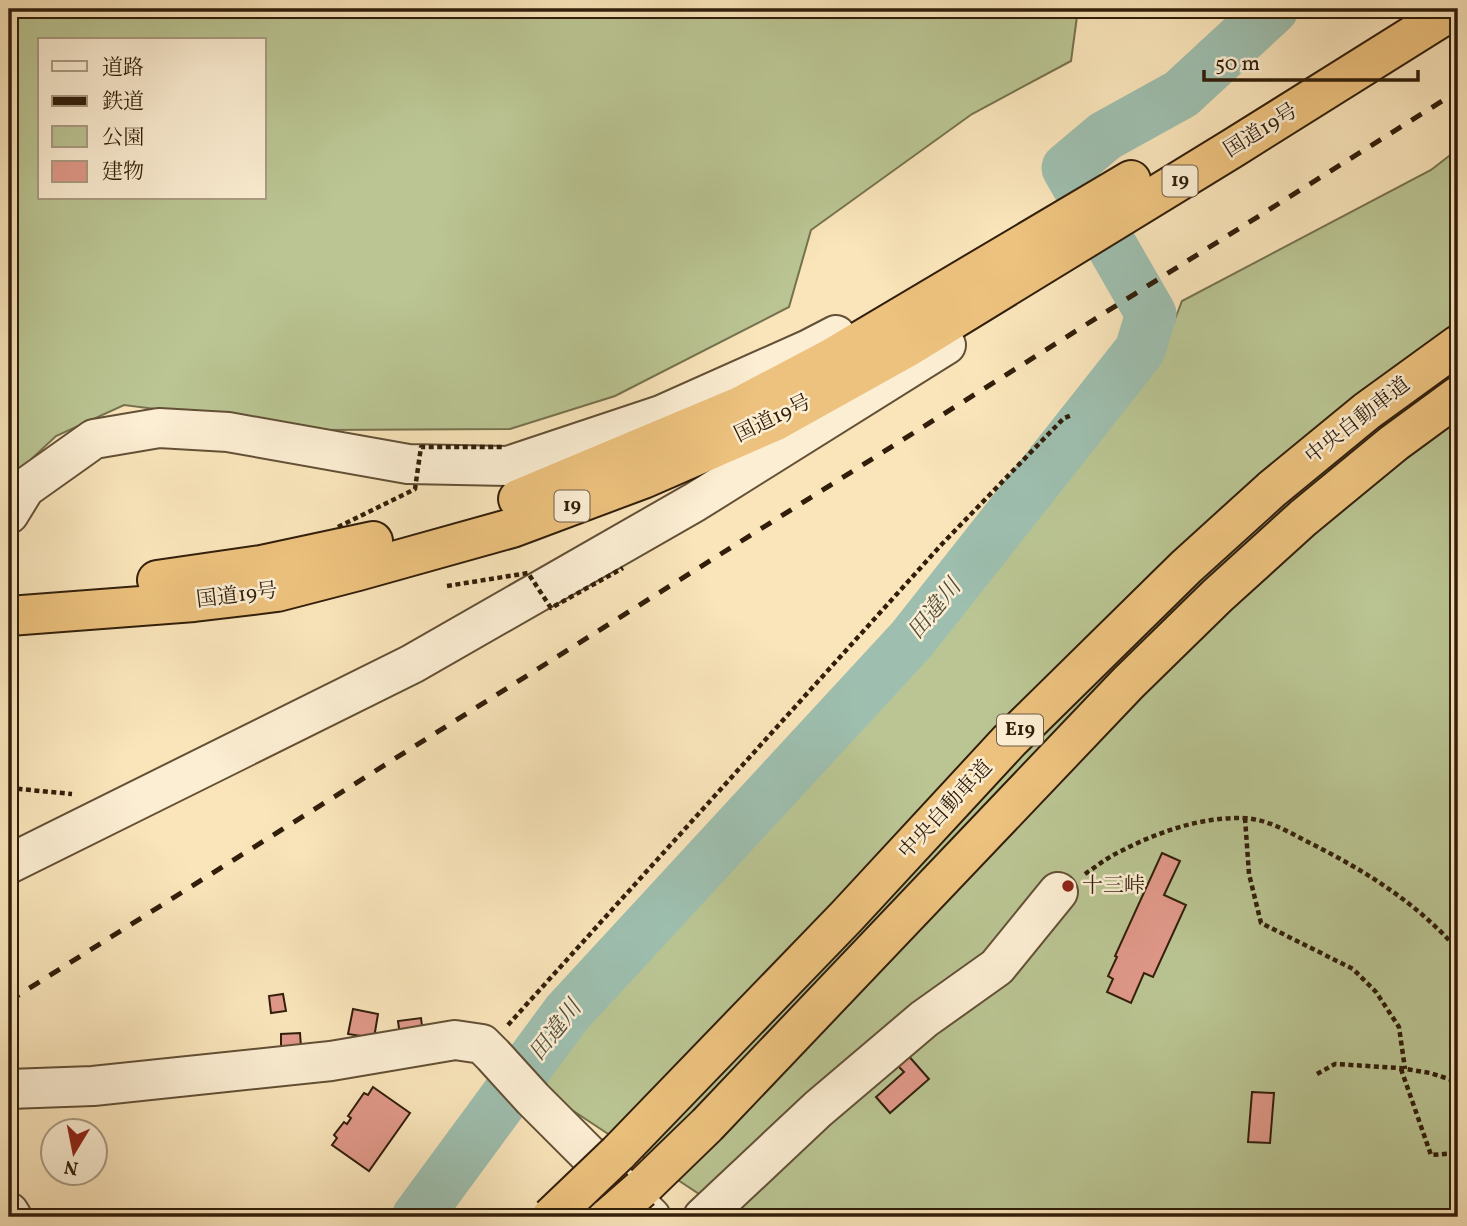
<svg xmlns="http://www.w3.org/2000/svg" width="1467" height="1226" font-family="Vollkorn,'Noto Serif JP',serif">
  <rect width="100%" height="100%" fill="#fae5bb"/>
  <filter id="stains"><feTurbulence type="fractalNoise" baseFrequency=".00286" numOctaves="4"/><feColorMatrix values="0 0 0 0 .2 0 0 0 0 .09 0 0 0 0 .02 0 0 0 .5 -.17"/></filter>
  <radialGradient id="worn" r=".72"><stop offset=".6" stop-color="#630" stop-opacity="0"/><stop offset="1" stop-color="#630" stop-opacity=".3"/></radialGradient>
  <g fill="#bac593" stroke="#76724e" stroke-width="2" fill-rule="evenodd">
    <path d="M9,9h1069l-7,52 -99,53 -161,116 -22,77 -174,89 -105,33 -188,1 -198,-25 -68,31 -47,44zM40,40h224v158h-224z"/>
    <polygon points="1458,149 1458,1217 734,1217 528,1081 634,960 932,645 1163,350 1182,301 1431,170"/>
  </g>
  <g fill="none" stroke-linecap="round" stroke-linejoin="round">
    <polyline stroke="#9ebfaf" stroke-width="51" points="417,1217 567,1013 912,639 1140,350 1151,314 1067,168 1105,136 1181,94 1273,9"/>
  </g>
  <g fill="#e1998a" stroke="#311e0a" stroke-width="2">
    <polygon points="1162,853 1180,861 1164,895 1186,905 1153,977 1144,973 1131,1003 1107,992 1113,979 1108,976 1117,957 1115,956"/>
    <polygon points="283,994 286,1011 271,1013 269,996"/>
    <polygon points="353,1009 378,1014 374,1038 348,1034"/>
    <polygon points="421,1018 423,1034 400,1036 398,1021"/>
    <polygon points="300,1033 301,1047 281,1048 281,1034"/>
    <polygon points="906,1053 929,1079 890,1113 876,1097 904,1072 895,1063"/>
    <polygon points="373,1087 410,1113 369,1171 332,1145 337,1138 334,1135 344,1122 347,1124 351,1118 348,1116 364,1093 368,1095"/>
    <polygon points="1252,1092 1274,1093 1270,1143 1248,1142"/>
  </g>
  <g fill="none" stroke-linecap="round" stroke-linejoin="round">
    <defs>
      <g id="minor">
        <polyline points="9,514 25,488 94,439 159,428 228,432 408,464 508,466 661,415 809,349 836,335"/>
        <polyline points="9,864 412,664 695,502 946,345"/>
        <polyline points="9,1089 93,1086 331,1061 455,1040 482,1044 493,1055 533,1099 651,1217"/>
        <polyline points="9,1212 12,1217"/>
        <polyline points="703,1217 818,1109 924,1019 997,967 1058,892"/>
      </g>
      <g id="highway">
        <polyline points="518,499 740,406 831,358 1131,180"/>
        <polyline points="157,580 261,565 373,541"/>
        <polyline points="9,616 194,602 277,592 358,571 512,528 643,479 776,421 905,349 1233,148 1455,9"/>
        <polyline points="618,1153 847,916 1009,741 1186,567 1272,489 1367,411 1458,345"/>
        <polyline points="641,1189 707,1125 1128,683 1217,596 1303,518 1394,443 1458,396"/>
      </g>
    </defs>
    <use href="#minor" stroke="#635036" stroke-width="42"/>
    <use href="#highway" stroke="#311e0a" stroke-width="42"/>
    <g stroke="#311e0a" stroke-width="4.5" stroke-dasharray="5 3.5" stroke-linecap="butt">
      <polyline points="9,788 72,794"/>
      <polyline points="1245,818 1249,874 1261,923 1353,969 1376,992 1399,1027 1405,1069"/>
      <path d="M1085,874c12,-8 23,-17 36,-23 37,-19 79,-34 122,-33 24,1 44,13 65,24 56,28 108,60 150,108"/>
      <polyline points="508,1025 942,544 1064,418 1072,415"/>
      <polyline points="1401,1069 1431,1155 1458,1153"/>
      <polyline points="1317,1074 1335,1064 1400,1068 1430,1073 1458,1082"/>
    </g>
    <use href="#minor" stroke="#fceed3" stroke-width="38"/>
    <use href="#highway" stroke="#edc27e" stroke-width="38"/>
    <polyline stroke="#311e0a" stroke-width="5" stroke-dasharray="12 12" stroke-linecap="butt" points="9,1001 1458,91"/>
    <defs>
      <g id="highway-bridge">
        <polyline points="551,1217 618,1153"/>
        <polyline points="609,1217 641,1189"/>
      </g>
    </defs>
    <use href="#highway-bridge" stroke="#311e0a" stroke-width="42" stroke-linecap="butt"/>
    <g stroke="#311e0a" stroke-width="4.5" stroke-dasharray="5 3.5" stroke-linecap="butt">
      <polyline points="338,527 415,489 421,447 502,447"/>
      <polyline points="447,586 528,573 551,608 623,568"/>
    </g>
    <use href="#highway-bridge" stroke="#edc27e" stroke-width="38"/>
  </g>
  <circle fill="#8f2418" stroke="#fceed3" stroke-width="2.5" cx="1068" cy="886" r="7"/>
  <g text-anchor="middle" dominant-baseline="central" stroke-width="5" stroke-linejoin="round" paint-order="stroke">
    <g fill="#fceed3" stroke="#6e5c46" stroke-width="2">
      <rect x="1162.5" y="165.5" width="35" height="31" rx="5"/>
      <rect x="554.5" y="490.5" width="35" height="31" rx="5"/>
      <rect x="997" y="714.5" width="46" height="31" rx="5"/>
    </g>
    <g font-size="19" font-weight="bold" fill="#311e0a">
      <text x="1180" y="181">19</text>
      <text x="572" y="506">19</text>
      <text x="1020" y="730">E19</text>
    </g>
    <g font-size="21" fill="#311e0a" stroke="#fceed3">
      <text transform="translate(1261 131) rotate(-32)">国道19号</text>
      <text transform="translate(773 419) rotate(-26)">国道19号</text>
      <text transform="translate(1358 421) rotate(-38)">中央自動車道</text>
      <text transform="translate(237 596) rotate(-7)">国道19号</text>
      <text transform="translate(946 810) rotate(-47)">中央自動車道</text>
    </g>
    <g font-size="21" fill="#311e0a" stroke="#fceed3" text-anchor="start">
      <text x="1082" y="886">十三峠</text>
    </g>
    <g font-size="23" font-style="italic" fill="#524e3c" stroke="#fceed3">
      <text transform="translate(935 610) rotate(-51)">田違川</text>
      <text transform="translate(556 1031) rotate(-52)">田違川</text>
    </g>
  </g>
  <rect width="1467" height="1226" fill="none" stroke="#fae5bb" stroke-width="35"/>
  <rect x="10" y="10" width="1446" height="1205" fill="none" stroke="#311e0a" stroke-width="3.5"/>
  <rect x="18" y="18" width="1432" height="1191" fill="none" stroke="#311e0a" stroke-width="2"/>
  <rect x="38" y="38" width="228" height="161" fill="#fceed3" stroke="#ab9b83" stroke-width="2"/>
  <rect x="52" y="61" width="35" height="10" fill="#fceed3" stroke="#ab9b83" stroke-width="2"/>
  <text x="102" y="74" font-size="21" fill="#311e0a">道路</text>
  <rect x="52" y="96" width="35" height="10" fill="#311e0a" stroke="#ab9b83" stroke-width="2"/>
  <text x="102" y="108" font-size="21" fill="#311e0a">鉄道</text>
  <rect x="52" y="126" width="35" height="21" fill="#bac593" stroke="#ab9b83" stroke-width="2"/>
  <text x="102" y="144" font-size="21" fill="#311e0a">公園</text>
  <rect x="52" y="161" width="35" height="21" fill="#e1998a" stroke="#ab9b83" stroke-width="2"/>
  <text x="102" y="178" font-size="21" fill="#311e0a">建物</text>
  <g transform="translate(74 1152) rotate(190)"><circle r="33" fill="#fceed3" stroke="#ab9b83" stroke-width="2"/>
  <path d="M0-5L12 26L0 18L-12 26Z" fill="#8f2418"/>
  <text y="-10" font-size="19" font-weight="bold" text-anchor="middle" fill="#311e0a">N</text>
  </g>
  <path d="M1204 70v10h214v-10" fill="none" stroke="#311e0a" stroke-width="3.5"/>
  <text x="1215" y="70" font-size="21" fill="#311e0a" stroke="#fceed3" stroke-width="5" paint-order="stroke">50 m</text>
  <rect width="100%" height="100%" filter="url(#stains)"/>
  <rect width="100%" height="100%" fill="url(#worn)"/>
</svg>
